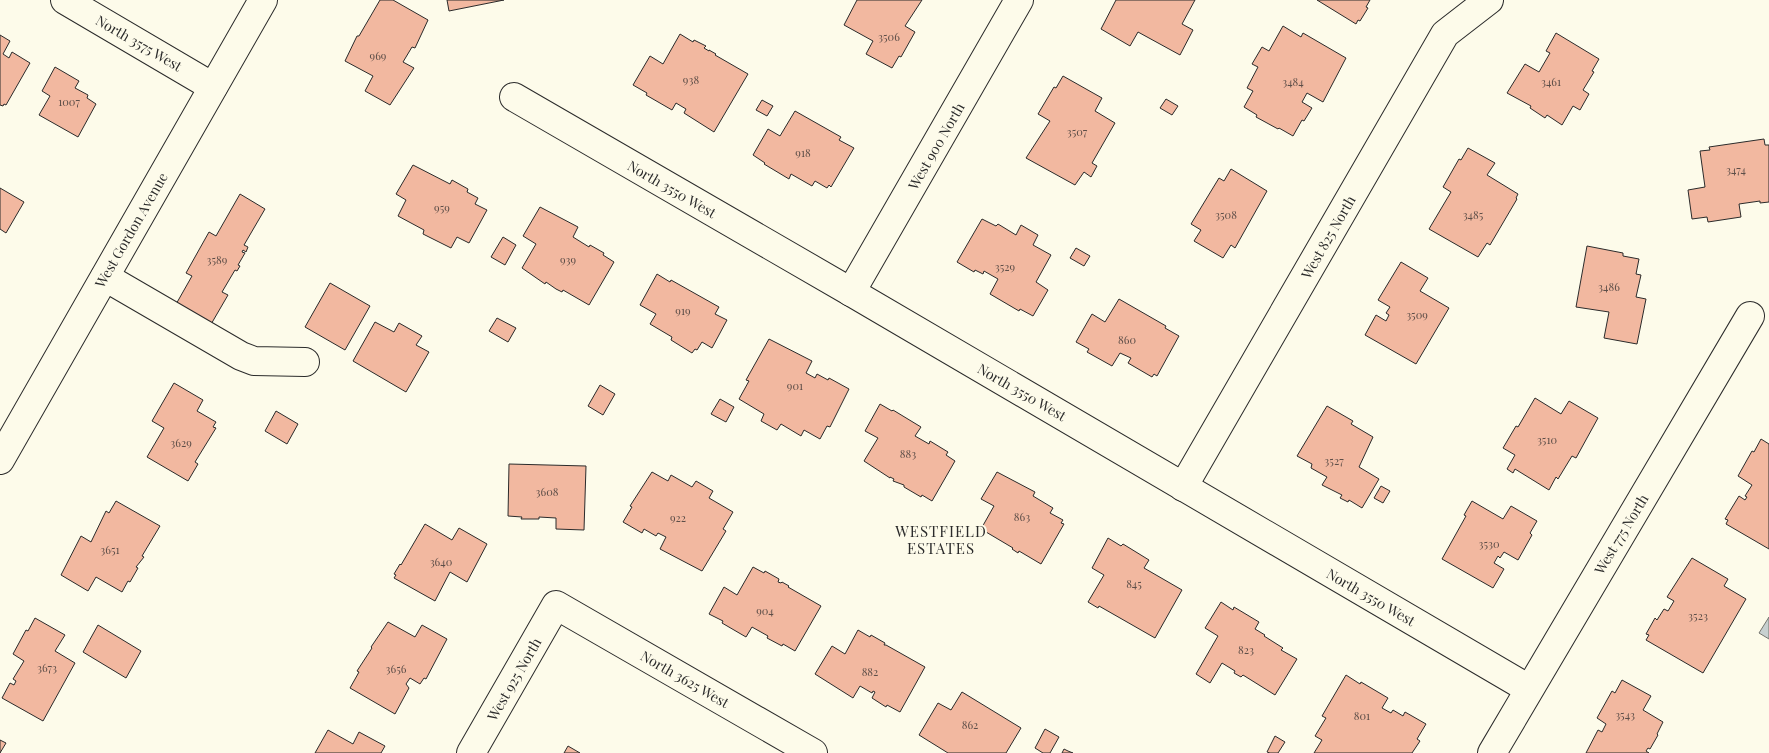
<svg xmlns="http://www.w3.org/2000/svg" width="1769" height="753" font-family="'Playfair Display',serif">
  <rect width="100%" height="100%" fill="#fdfbea"/>
  <polygon fill="#c7d0d0" stroke="#74746e" points="1769,617 1769,639 1759,633"/>
  <g fill="#f2b8a0" stroke="#2b2b2b">
    <polygon points="380,0 393,0 428,20 415,48 412,47 403,62 414,68 390,105 365,91 373,76 345,61 357,36 359,36"/>
    <polygon points="447,0 504,0 449,11"/>
    <polygon points="857,0 922,0 905,26 915,32 901,57 899,56 892,68 866,54 873,41 844,25"/>
    <polygon points="1116,0 1195,0 1182,24 1193,30 1180,55 1138,32 1130,46 1101,29"/>
    <polygon points="1317,0 1370,0 1366,7 1368,8 1360,21 1358,20 1356,24"/>
    <polygon points="1283,26 1301,37 1303,33 1346,58 1323,102 1307,93 1302,102 1312,108 1304,121 1302,120 1293,136 1279,128 1278,129 1256,117 1257,115 1244,107 1253,91 1247,88 1258,67 1252,64 1262,47 1269,51"/>
    <polygon points="1556,33 1599,59 1592,71 1594,72 1583,90 1589,94 1580,110 1573,106 1562,125 1547,115 1545,118 1530,108 1531,106 1507,93 1525,64 1539,72 1550,53 1546,51"/>
    <polygon points="680,34 693,42 694,40 706,46 704,48 709,51 709,50 716,54 715,55 748,74 714,132 684,113 686,109 676,103 672,110 646,95 647,93 633,85 650,56 663,64"/>
    <polygon points="0,35 10,41 3,54 9,58 12,52 30,63 6,105 4,104 3,106 0,105"/>
    <polygon points="55,67 79,81 75,88 88,95 87,98 96,104 78,137 39,115 50,96 42,91"/>
    <polygon points="1063,76 1102,98 1095,111 1115,123 1092,163 1097,166 1091,177 1084,172 1075,185 1026,158 1050,121 1038,114 1054,87 1056,88"/>
    <polygon points="1166,99 1178,106 1172,115 1160,108"/>
    <polygon points="762,100 773,106 767,116 756,110"/>
    <polygon points="795,111 841,137 839,140 854,148 831,187 829,185 827,188 815,181 812,186 791,174 789,179 764,164 765,163 753,155 768,129 780,136"/>
    <polygon points="1764,139 1765,145 1769,145 1769,202 1760,203 1760,201 1739,204 1741,217 1708,222 1707,217 1692,219 1688,190 1705,187 1700,151 1710,150 1709,147"/>
    <polygon points="1468,148 1495,163 1487,175 1518,194 1516,198 1517,199 1490,245 1487,243 1478,257 1429,229 1451,192 1443,187 1459,159 1461,160"/>
    <polygon points="413,165 450,184 452,180 468,189 467,192 478,198 475,204 487,210 469,243 457,237 451,248 423,234 424,230 398,216 406,200 396,194"/>
    <polygon points="1231,169 1267,191 1235,248 1231,245 1223,258 1194,241 1201,230 1191,224 1219,178 1224,181"/>
    <polygon points="0,188 24,202 6,233 0,229"/>
    <polygon points="240,194 265,209 244,245 248,247 246,252 243,250 242,252 245,253 238,265 240,266 237,271 235,270 222,292 228,295 210,326 175,306 192,276 186,273 209,232 216,236"/>
    <polygon points="540,207 578,227 573,237 589,247 590,245 604,253 603,255 614,262 589,305 563,290 562,292 556,289 546,282 545,284 522,268 536,244 523,236"/>
    <polygon points="982,219 996,226 998,224 1016,235 1021,225 1038,235 1033,245 1051,255 1036,282 1048,290 1033,316 1020,309 1019,311 990,294 998,279 984,271 983,274 975,270 974,272 957,262"/>
    <polygon points="503,237 516,245 505,265 491,257"/>
    <polygon points="1587,246 1623,253 1623,256 1639,259 1636,274 1641,275 1636,297 1646,299 1637,344 1604,338 1609,312 1576,307"/>
    <polygon points="1076,248 1090,256 1084,266 1070,258"/>
    <polygon points="1401,262 1428,278 1420,291 1449,308 1416,364 1365,335 1376,315 1386,321 1389,315 1386,313 1390,307 1378,300"/>
    <polygon points="657,274 670,282 671,280 719,307 715,314 727,320 712,348 702,342 697,350 695,349 692,353 671,340 672,337 650,324 656,314 640,305"/>
    <polygon points="330,283 370,306 345,350 305,327"/>
    <polygon points="1119,299 1166,326 1165,328 1179,336 1157,376 1154,374 1152,377 1128,363 1131,358 1120,353 1112,366 1087,352 1089,349 1076,342 1092,314 1105,322"/>
    <polygon points="497,318 516,328 508,342 489,331"/>
    <polygon points="375,322 394,332 399,323 422,336 416,345 429,352 406,392 353,361"/>
    <polygon points="769,339 812,361 806,373 815,378 817,374 828,380 829,378 849,389 830,427 827,426 820,439 804,430 801,436 781,424 777,430 761,421 764,414 739,399 749,381 746,380"/>
    <polygon points="174,383 203,400 197,411 216,422 213,427 216,428 195,462 198,464 188,481 147,457 164,428 152,421"/>
    <polygon points="600,385 615,394 603,415 588,406"/>
    <polygon points="1535,398 1561,414 1569,401 1598,418 1576,458 1572,456 1558,479 1556,477 1549,490 1515,469 1513,473 1507,469 1515,455 1503,448 1516,426 1518,427"/>
    <polygon points="720,399 734,407 726,422 711,414"/>
    <polygon points="880,404 892,411 893,410 921,427 915,436 929,444 930,441 948,452 946,455 955,461 932,501 922,495 921,497 904,487 904,485 893,481 894,479 890,477 890,478 864,461 878,438 865,431"/>
    <polygon points="1327,406 1353,421 1351,424 1373,437 1359,467 1379,479 1362,508 1349,500 1348,502 1340,498 1342,495 1322,485 1327,477 1311,468 1312,464 1297,456"/>
    <polygon points="276,411 298,424 287,444 265,431"/>
    <polygon points="1761,439 1769,444 1769,549 1726,524 1728,520 1725,519 1739,496 1745,500 1747,497 1745,496 1752,485 1738,476 1752,451 1754,452"/>
    <polygon points="509,464 586,466 584,530 556,529 556,518 539,517 539,519 521,519 522,517 508,516"/>
    <polygon points="652,472 668,481 671,475 692,487 696,481 713,491 709,498 733,512 723,529 726,531 702,571 660,549 666,537 658,533 656,536 644,529 642,533 623,522 632,507 630,506"/>
    <polygon points="997,472 1035,492 1033,496 1053,508 1050,513 1063,520 1061,523 1064,524 1041,564 1019,551 1018,553 1012,549 1013,548 981,529 994,506 981,499"/>
    <polygon points="1381,486 1390,491 1383,503 1374,498"/>
    <polygon points="116,501 160,526 142,556 144,557 136,567 138,568 130,582 128,581 122,592 96,577 88,591 61,575 81,536 91,542 106,511 109,513"/>
    <polygon points="1472,501 1503,519 1511,506 1537,521 1530,533 1532,535 1518,560 1504,552 1500,558 1498,556 1494,563 1504,569 1493,588 1442,559 1466,516 1464,515"/>
    <polygon points="425,524 452,540 459,528 487,544 467,582 450,572 435,601 394,578 396,575 394,574 400,564 401,565"/>
    <polygon points="1108,538 1121,546 1123,544 1149,560 1144,568 1182,590 1155,638 1099,606 1098,608 1088,602 1104,575 1092,568"/>
    <polygon points="1692,558 1728,579 1724,586 1746,599 1703,673 1646,640 1649,635 1646,634 1655,618 1657,620 1664,609 1668,611 1674,601 1667,597"/>
    <polygon points="753,567 764,573 765,571 779,579 778,582 781,583 782,582 789,586 788,587 821,606 795,651 783,644 782,646 767,638 768,636 752,627 746,637 722,623 723,621 709,614 724,587 737,595"/>
    <polygon points="1221,602 1233,610 1234,607 1259,622 1255,629 1265,635 1264,636 1283,648 1281,650 1297,659 1275,695 1243,675 1241,677 1234,673 1235,671 1222,663 1210,683 1196,674 1218,636 1205,628"/>
    <polygon points="35,618 65,635 55,651 75,663 43,721 2,698 10,683 14,685 16,681 13,679 24,661 13,654 26,630 28,631"/>
    <polygon points="388,622 415,637 422,625 447,639 426,679 424,678 420,684 410,678 406,684 409,688 395,714 350,688 359,672 357,671 372,648 371,647"/>
    <polygon points="98,625 141,651 126,678 83,652"/>
    <polygon points="858,630 870,637 871,635 885,643 884,645 886,645 925,667 900,712 887,705 886,707 872,698 875,692 873,691 872,693 860,686 853,698 815,674 832,646 845,654"/>
    <polygon points="1346,675 1360,684 1361,682 1388,698 1382,708 1391,713 1393,710 1403,716 1405,712 1426,724 1417,739 1420,741 1412,753 1314,753 1322,740 1315,736 1326,718 1322,716"/>
    <polygon points="1622,680 1651,696 1643,710 1663,722 1657,734 1658,735 1650,749 1648,748 1646,751 1649,753 1586,753 1598,730 1602,732 1606,724 1597,718 1612,691 1615,693"/>
    <polygon points="962,692 1021,728 1006,753 948,753 919,735 938,703 951,710"/>
    <polygon points="1045,729 1059,737 1050,753 1043,753 1035,748"/>
    <polygon points="328,730 353,744 359,732 385,746 381,753 315,753"/>
    <polygon points="1275,736 1285,742 1278,753 1270,753 1267,752"/>
    <polygon points="0,740 6,743 0,753"/>
    <polygon points="568,746 580,753 564,753"/>
    <polygon points="1064,749 1068,751 1073,753 1062,753"/>
  </g>
  <g fill="none" stroke-linecap="round" stroke-linejoin="round">
    <defs>
      <g id="minor">
        <polyline points="65,0 213,87"/>
        <polyline points="514,97 851,292 1529,689"/>
        <polyline points="105,277 241,356 254,361 305,362"/>
        <polyline points="851,292 1019,0"/>
        <polyline points="1183,487 1445,34 1489,0"/>
        <polyline points="471,753 556,605 813,753"/>
        <polyline points="1492,753 1750,316"/>
      </g>
      <polyline id="major" points="0,460 263,0"/>
    </defs>
    <use href="#minor" stroke="#2b2b2b" stroke-width="30"/>
    <use href="#major" stroke="#2b2b2b" stroke-width="30"/>
    <use href="#minor" stroke="#fdfbea" stroke-width="28"/>
    <use href="#major" stroke="#fdfbea" stroke-width="28"/>
  </g>
  <g text-anchor="middle" dominant-baseline="central" stroke-width="4" stroke-linejoin="round" paint-order="stroke">
    <g font-size="11" fill="#5d4e48">
      <text x="889" y="36">3506</text>
      <text x="378" y="55">969</text>
      <text x="691" y="79">938</text>
      <text x="1293" y="81">3484</text>
      <text x="1551" y="81">3461</text>
      <text x="69" y="101">1007</text>
      <text x="1077" y="131">3507</text>
      <text x="803" y="152">918</text>
      <text x="1736" y="169">3474</text>
      <text x="442" y="207">959</text>
      <text x="1226" y="214">3508</text>
      <text x="1473" y="214">3485</text>
      <text x="217" y="259">3589</text>
      <text x="568" y="259">939</text>
      <text x="1005" y="266">3529</text>
      <text x="1609" y="286">3486</text>
      <text x="683" y="310">919</text>
      <text x="1417" y="314">3509</text>
      <text x="1127" y="339">860</text>
      <text x="795" y="385">901</text>
      <text x="1547" y="439">3510</text>
      <text x="181" y="442">3629</text>
      <text x="908" y="453">883</text>
      <text x="1334" y="460">3527</text>
      <text x="547" y="491">3608</text>
      <text x="1022" y="516">863</text>
      <text x="678" y="517">922</text>
      <text x="1489" y="543">3530</text>
      <text x="110" y="549">3651</text>
      <text x="441" y="561">3640</text>
      <text x="1134" y="583">845</text>
      <text x="765" y="610">904</text>
      <text x="1698" y="615">3523</text>
      <text x="1246" y="649">823</text>
      <text x="47" y="667">3673</text>
      <text x="396" y="668">3656</text>
      <text x="870" y="671">882</text>
      <text x="1625" y="714">3543</text>
      <text x="1362" y="715">801</text>
      <text x="970" y="724">862</text>
    </g>
    <g font-size="14" fill="#2b2b2b" stroke="#fdfbea">
      <text transform="translate(139 43) rotate(30)">North 3575 West</text>
      <text transform="translate(936 146) rotate(-60)">West 900 North</text>
      <text transform="translate(672 189) rotate(30)">North 3550 West</text>
      <text transform="translate(131 230) rotate(-60)">West Gordon Avenue</text>
      <text transform="translate(1328 237) rotate(-60)">West 825 North</text>
      <text transform="translate(1022 392) rotate(30)">North 3550 West</text>
      <text transform="translate(1621 534) rotate(-59)">West 775 North</text>
      <text transform="translate(1371 597) rotate(30)">North 3550 West</text>
      <text transform="translate(514 679) rotate(-60)">West 925 North</text>
      <text transform="translate(685 679) rotate(30)">North 3625 West</text>
    </g>
    <g font-size="15" letter-spacing="1" fill="#2b2b2b" stroke="#fdfbea">
      <text x="941" y="531">WESTFIELD<tspan x="941" dy="17">ESTATES</tspan></text>
    </g>
  </g>
</svg>
